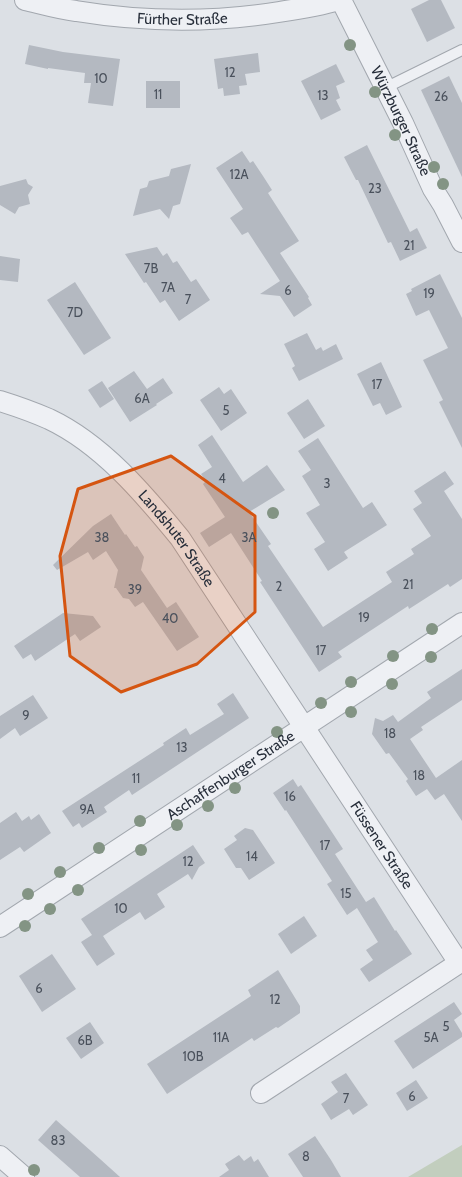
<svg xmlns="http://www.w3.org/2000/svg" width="462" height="1177" font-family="Cabin,sans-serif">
  <rect width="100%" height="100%" fill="#dce0e5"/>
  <polygon fill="#c2cebe" points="462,1145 462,1177 408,1177"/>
  <g fill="#b4b9c1">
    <polygon points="429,0 441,0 455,28 427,42 411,9"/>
    <polygon points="29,45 63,52 120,59 113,106 88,103 91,83 84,83 85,73 48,68 48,69 25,64"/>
    <polygon points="258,53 260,72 245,74 247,85 239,86 240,94 224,96 223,88 218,89 214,59"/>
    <polygon points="336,64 345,82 336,86 340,98 336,100 341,110 321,120 301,81"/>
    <polygon points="449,76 462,103 462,177 421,90"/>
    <rect x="146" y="81" width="34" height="27"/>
    <polygon points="367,145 410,232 417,228 427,248 400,261 391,242 388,243 358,180 356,180 344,157"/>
    <polygon points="242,151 250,163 253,161 263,176 272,190 268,193 299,241 280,253 309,297 308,298 312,305 294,317 280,296 260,294 280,281 248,232 242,235 230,218 243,209 216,168"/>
    <polygon points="191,164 180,204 173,206 169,219 160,209 133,216 140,189 147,187 149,181 169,176 171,169"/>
    <polygon points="26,179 28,184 33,187 28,195 30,204 19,207 15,214 0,205 0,186"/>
    <polygon points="157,247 163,256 167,253 173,263 177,261 191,282 196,279 210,300 179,321 165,300 160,303 146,282 144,283 125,254"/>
    <polygon points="0,256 20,259 18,282 0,280"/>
    <polygon points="440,274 462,318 462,448 439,402 443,400 423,360 448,348 429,310 416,316 406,294 412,291 411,289"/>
    <polygon points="75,282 111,338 84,355 47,300"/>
    <polygon points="307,333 316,350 321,347 323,351 336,344 343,359 299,381 292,368 295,366 284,344"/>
    <polygon points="381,362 402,407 386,415 380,403 373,406 357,374"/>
    <polygon points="134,371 147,389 163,378 173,393 156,404 157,405 130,422 108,388"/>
    <polygon points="102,381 114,399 100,408 88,390"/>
    <polygon points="219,387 224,394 231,389 247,413 221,431 200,400"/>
    <polygon points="308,399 325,426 304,439 287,413"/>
    <polygon points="212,435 243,482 267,465 285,490 249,512 271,544 268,546 323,627 392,582 386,572 414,554 411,549 431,536 413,509 422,503 414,491 445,471 454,484 444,491 462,519 462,579 450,587 448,584 409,609 408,606 338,652 342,657 319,672 260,582 262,581 231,533 209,547 200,533 225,517 203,484 206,481 201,474 212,467 198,445"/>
    <polygon points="318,438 363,508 372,502 387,525 344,552 348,558 328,571 314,549 325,542 306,513 320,505 302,476 311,470 298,451"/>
    <polygon points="111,514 125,535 126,534 135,547 137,546 144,557 141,570 167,608 176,602 199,637 177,651 143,602 135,607 129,599 123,598 116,588 114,588 118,570 106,551 93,560 88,552 57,570 53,565 93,526"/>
    <polygon points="63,613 93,616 101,627 80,641 75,634 35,661 31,654 23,659 14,646"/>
    <polygon points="462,669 462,700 421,727 423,730 410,739 436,778 462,760 462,821 444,794 435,800 427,789 416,796 406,781 408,779 389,753 386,754 372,734 375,718 383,721 393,715 398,722 431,698 427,692"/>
    <polygon points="233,693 249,718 132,795 129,790 104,807 107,812 82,828 79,823 73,827 62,811 164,745 163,743 186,728 190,735 224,714 217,704"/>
    <polygon points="33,695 48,718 20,736 15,728 0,739 0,716"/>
    <polygon points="293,779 298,787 301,785 343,849 335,854 366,902 374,897 395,931 396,930 412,954 369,982 360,969 373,960 366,950 378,942 357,908 347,915 327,884 332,881 286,810 285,811 273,793"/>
    <polygon points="16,812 22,821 29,816 31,820 39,814 51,833 24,852 20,847 0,860 0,823"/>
    <polygon points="245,828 253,830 275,863 249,880 241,868 236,868 224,849 237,840 234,836"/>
    <polygon points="193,845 205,863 199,867 192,880 188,874 157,894 165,907 145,920 140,912 103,936 115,954 97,966 81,942 92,935 81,919"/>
    <polygon points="304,916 317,936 291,954 278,934"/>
    <polygon points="52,954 76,989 42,1012 19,976"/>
    <polygon points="278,970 300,1006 300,1013 278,1028 276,1027 254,1041 252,1038 167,1094 147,1064 251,996 248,990"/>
    <polygon points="454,1002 462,1014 454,1020 462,1033 462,1037 413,1069 394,1041"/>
    <polygon points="90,1022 104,1043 81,1059 66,1038"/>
    <polygon points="346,1073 368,1105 353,1115 349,1109 331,1120 321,1104 338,1092 331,1082"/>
    <polygon points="416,1080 428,1098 407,1111 396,1093"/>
    <polygon points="56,1120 100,1159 120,1177 80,1177 38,1140"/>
    <polygon points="315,1136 331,1160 341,1177 303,1177 288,1154"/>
    <polygon points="239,1155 244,1161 251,1156 254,1162 258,1159 269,1177 219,1177 229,1170 225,1164"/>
  </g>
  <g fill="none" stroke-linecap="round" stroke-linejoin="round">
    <defs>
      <polyline id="service" points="385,88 462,50"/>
      <g id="minor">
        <path id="s1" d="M25,0c17,4 34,9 51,11 67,11 135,12 203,1 20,-3 40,-6 60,-12"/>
        <path id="s2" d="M341,0l62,123 30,66 10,16 19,37"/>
        <path id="s3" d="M0,401c16,5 33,11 49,18 53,25 95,75 131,119l279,425"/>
        <path id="s4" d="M0,927l462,-304"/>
        <polyline points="261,1093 462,961"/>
        <polyline points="0,1156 24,1177"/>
      </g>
    </defs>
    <use href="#service" stroke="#a2a7ae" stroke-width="12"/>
    <use href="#minor" stroke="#a2a7ae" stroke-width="22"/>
    <use href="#service" stroke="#eef0f4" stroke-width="10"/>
    <use href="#minor" stroke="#eef0f4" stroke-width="20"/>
  </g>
  <g fill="#839484">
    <circle cx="350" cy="45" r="6"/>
    <circle cx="375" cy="92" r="6"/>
    <circle cx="395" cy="135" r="6"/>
    <circle cx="434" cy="167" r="6"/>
    <circle cx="443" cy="184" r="6"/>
    <circle cx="273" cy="513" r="6"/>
    <circle cx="432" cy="629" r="6"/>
    <circle cx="393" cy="656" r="6"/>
    <circle cx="431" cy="657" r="6"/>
    <circle cx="351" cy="682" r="6"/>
    <circle cx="392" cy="684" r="6"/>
    <circle cx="321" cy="703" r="6"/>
    <circle cx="351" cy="712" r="6"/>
    <circle cx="277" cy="732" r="6"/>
    <circle cx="235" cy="788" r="6"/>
    <circle cx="208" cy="806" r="6"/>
    <circle cx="140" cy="821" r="6"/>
    <circle cx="177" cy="825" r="6"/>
    <circle cx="99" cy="848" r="6"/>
    <circle cx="141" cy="850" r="6"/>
    <circle cx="60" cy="872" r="6"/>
    <circle cx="78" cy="890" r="6"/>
    <circle cx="28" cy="894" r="6"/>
    <circle cx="50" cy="909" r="6"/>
    <circle cx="25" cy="926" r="6"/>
    <circle cx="34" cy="1170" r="6"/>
  </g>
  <path fill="#d55511" fill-opacity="0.2" stroke="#d55511" stroke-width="3" stroke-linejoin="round" d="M171,456l84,60v96l-58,52 -76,28 -51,-36 -10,-100 18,-67z"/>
  <g text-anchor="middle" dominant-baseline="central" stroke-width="4" stroke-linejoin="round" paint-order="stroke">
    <g font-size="13" fill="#4a515c">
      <text x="230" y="72">12</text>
      <text x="101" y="78">10</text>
      <text x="158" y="94">11</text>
      <text x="323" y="95">13</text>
      <text x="441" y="96">26</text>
      <text x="239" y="174">12A</text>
      <text x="375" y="188">23</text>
      <text x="409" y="245">21</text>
      <text x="151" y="268">7B</text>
      <text x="168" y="287">7A</text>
      <text x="288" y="290">6</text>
      <text x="429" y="293">19</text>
      <text x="188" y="299">7</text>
      <text x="75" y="312">7D</text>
      <text x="377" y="384">17</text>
      <text x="142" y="398">6A</text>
      <text x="226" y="410">5</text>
      <text x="222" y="478">4</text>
      <text x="327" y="483">3</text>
      <text x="102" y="537">38</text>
      <text x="249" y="537">3A</text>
      <text x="408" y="584">21</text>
      <text x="279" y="586">2</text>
      <text x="135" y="589">39</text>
      <text x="364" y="617">19</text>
      <text x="170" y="618">40</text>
      <text x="321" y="650">17</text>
      <text x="26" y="715">9</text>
      <text x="390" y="733">18</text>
      <text x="182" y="747">13</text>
      <text x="419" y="775">18</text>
      <text x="136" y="778">11</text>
      <text x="290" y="796">16</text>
      <text x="87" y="809">9A</text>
      <text x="325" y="845">17</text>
      <text x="252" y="856">14</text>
      <text x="188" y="861">12</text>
      <text x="346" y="893">15</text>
      <text x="121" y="908">10</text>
      <text x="39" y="988">6</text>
      <text x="275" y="999">12</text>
      <text x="446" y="1026">5</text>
      <text x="221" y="1037">11A</text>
      <text x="431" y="1037">5A</text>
      <text x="85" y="1040">6B</text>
      <text x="193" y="1056">10B</text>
      <text x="412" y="1096">6</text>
      <text x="346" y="1098">7</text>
      <text x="58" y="1140">83</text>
      <text x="306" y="1156">8</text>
    </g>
    <g font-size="15" fill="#272e3a" stroke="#ebeef3">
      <text stroke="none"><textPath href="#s1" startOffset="159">Fürther Straße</textPath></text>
      <text stroke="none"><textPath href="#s2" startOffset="135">Würzburger Straße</textPath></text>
      <text stroke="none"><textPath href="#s3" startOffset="229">Landshuter Straße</textPath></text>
      <text stroke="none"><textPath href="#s4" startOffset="276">Aschaffenburger Straße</textPath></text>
      <text stroke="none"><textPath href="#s3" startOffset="598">Füssener Straße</textPath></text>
    </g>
  </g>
</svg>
